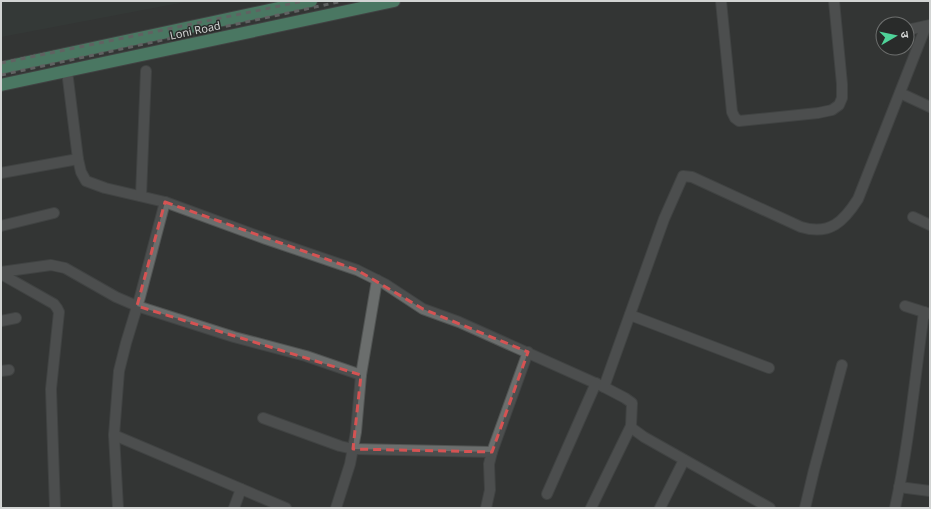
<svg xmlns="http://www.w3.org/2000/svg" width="931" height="509" font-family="'Noto Sans','Noto Sans Devanagari',sans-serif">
  <rect width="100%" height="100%" fill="#333534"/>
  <polygon fill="#363f3a" points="1,1 190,1 1,37"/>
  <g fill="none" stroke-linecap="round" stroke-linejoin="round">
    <defs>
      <g id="minor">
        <polyline points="721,1 732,112 735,118 739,121 818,113 832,110 839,105 842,98 842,84 834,1"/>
        <polyline points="907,30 930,25"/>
        <polyline points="67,71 78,159 81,172 86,181 105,188 165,202 266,239 357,270 385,284 423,309 459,322 604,387 625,398 632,403 631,426 633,429 644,437 770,508"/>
        <polyline points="900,93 930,107"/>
        <polyline points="1,173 78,159"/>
        <polyline points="141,196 146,71"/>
        <polyline points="913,217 930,225"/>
        <polyline points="1,226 54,213"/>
        <polyline points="1,272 51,265 65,268 116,297 137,306 234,337 306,356 361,375"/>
        <polyline points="1,274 54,304 57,308 59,312 51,389 55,508"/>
        <polyline points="905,306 930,314"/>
        <polyline points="630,315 769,368"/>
        <polyline points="1,321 16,318"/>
        <polyline points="1,371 9,370"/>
        <path d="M604,387l60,-168 19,-43 9,1 109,50c29,9 43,-6 57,-28l68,-173"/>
        <polyline points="263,418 340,446 353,449 492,452 489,464 490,490 486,508"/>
        <polyline points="114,435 286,508"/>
        <polyline points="492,452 528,352"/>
        <polyline points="899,487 930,491"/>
        <polyline points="547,494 596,383"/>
        <polyline points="118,508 114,435 119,371 126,343 140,297 165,202"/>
        <polyline points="234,508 241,489"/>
        <polyline points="336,508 350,464 356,432 361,375 377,280"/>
        <polyline points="591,508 631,426"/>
        <polyline points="660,508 684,460"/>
        <polyline points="805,508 814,470 842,365"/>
        <path d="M895,508c14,-64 20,-131 29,-196"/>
      </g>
      <g id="highway">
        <polyline points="1,68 311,1"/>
        <polyline points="1,85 394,1"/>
      </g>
    </defs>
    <use href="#minor" stroke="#515453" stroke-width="12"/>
    <use href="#highway" stroke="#515453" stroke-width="14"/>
    <use href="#minor" stroke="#6b6e6d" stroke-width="10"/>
    <use href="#highway" stroke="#67c799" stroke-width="12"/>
    <g stroke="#989a99" stroke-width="3" stroke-dasharray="5 5" stroke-linecap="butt">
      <polyline points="1,63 304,1"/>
      <polyline points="1,75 343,1"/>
    </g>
  </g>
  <path d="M0 0H931V509H0ZM165,202l192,68 66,39 105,43 -36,100 -139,-3 8,-74 -224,-69z" fill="#333534" fill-opacity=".55" fill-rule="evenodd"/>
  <path fill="none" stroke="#d55353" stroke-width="3" stroke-dasharray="8 5" stroke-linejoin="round" d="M165,202l192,68 66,39 105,43 -36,100 -139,-3 8,-74 -224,-69z"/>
  <g text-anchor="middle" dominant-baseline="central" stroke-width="3" stroke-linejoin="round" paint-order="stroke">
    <g font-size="11" fill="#d2d4d3" stroke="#292b2a">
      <text transform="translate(195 30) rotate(-12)">Loni Road</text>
    </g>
  </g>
  <rect width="931" height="509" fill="none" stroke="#d2d4d3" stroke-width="4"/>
  <g transform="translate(895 36) rotate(81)"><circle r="19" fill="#292b2a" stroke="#6d6f6e"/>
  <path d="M0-3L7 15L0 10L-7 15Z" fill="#4fd399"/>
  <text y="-6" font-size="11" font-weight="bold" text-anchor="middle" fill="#d2d4d3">उ</text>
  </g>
</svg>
